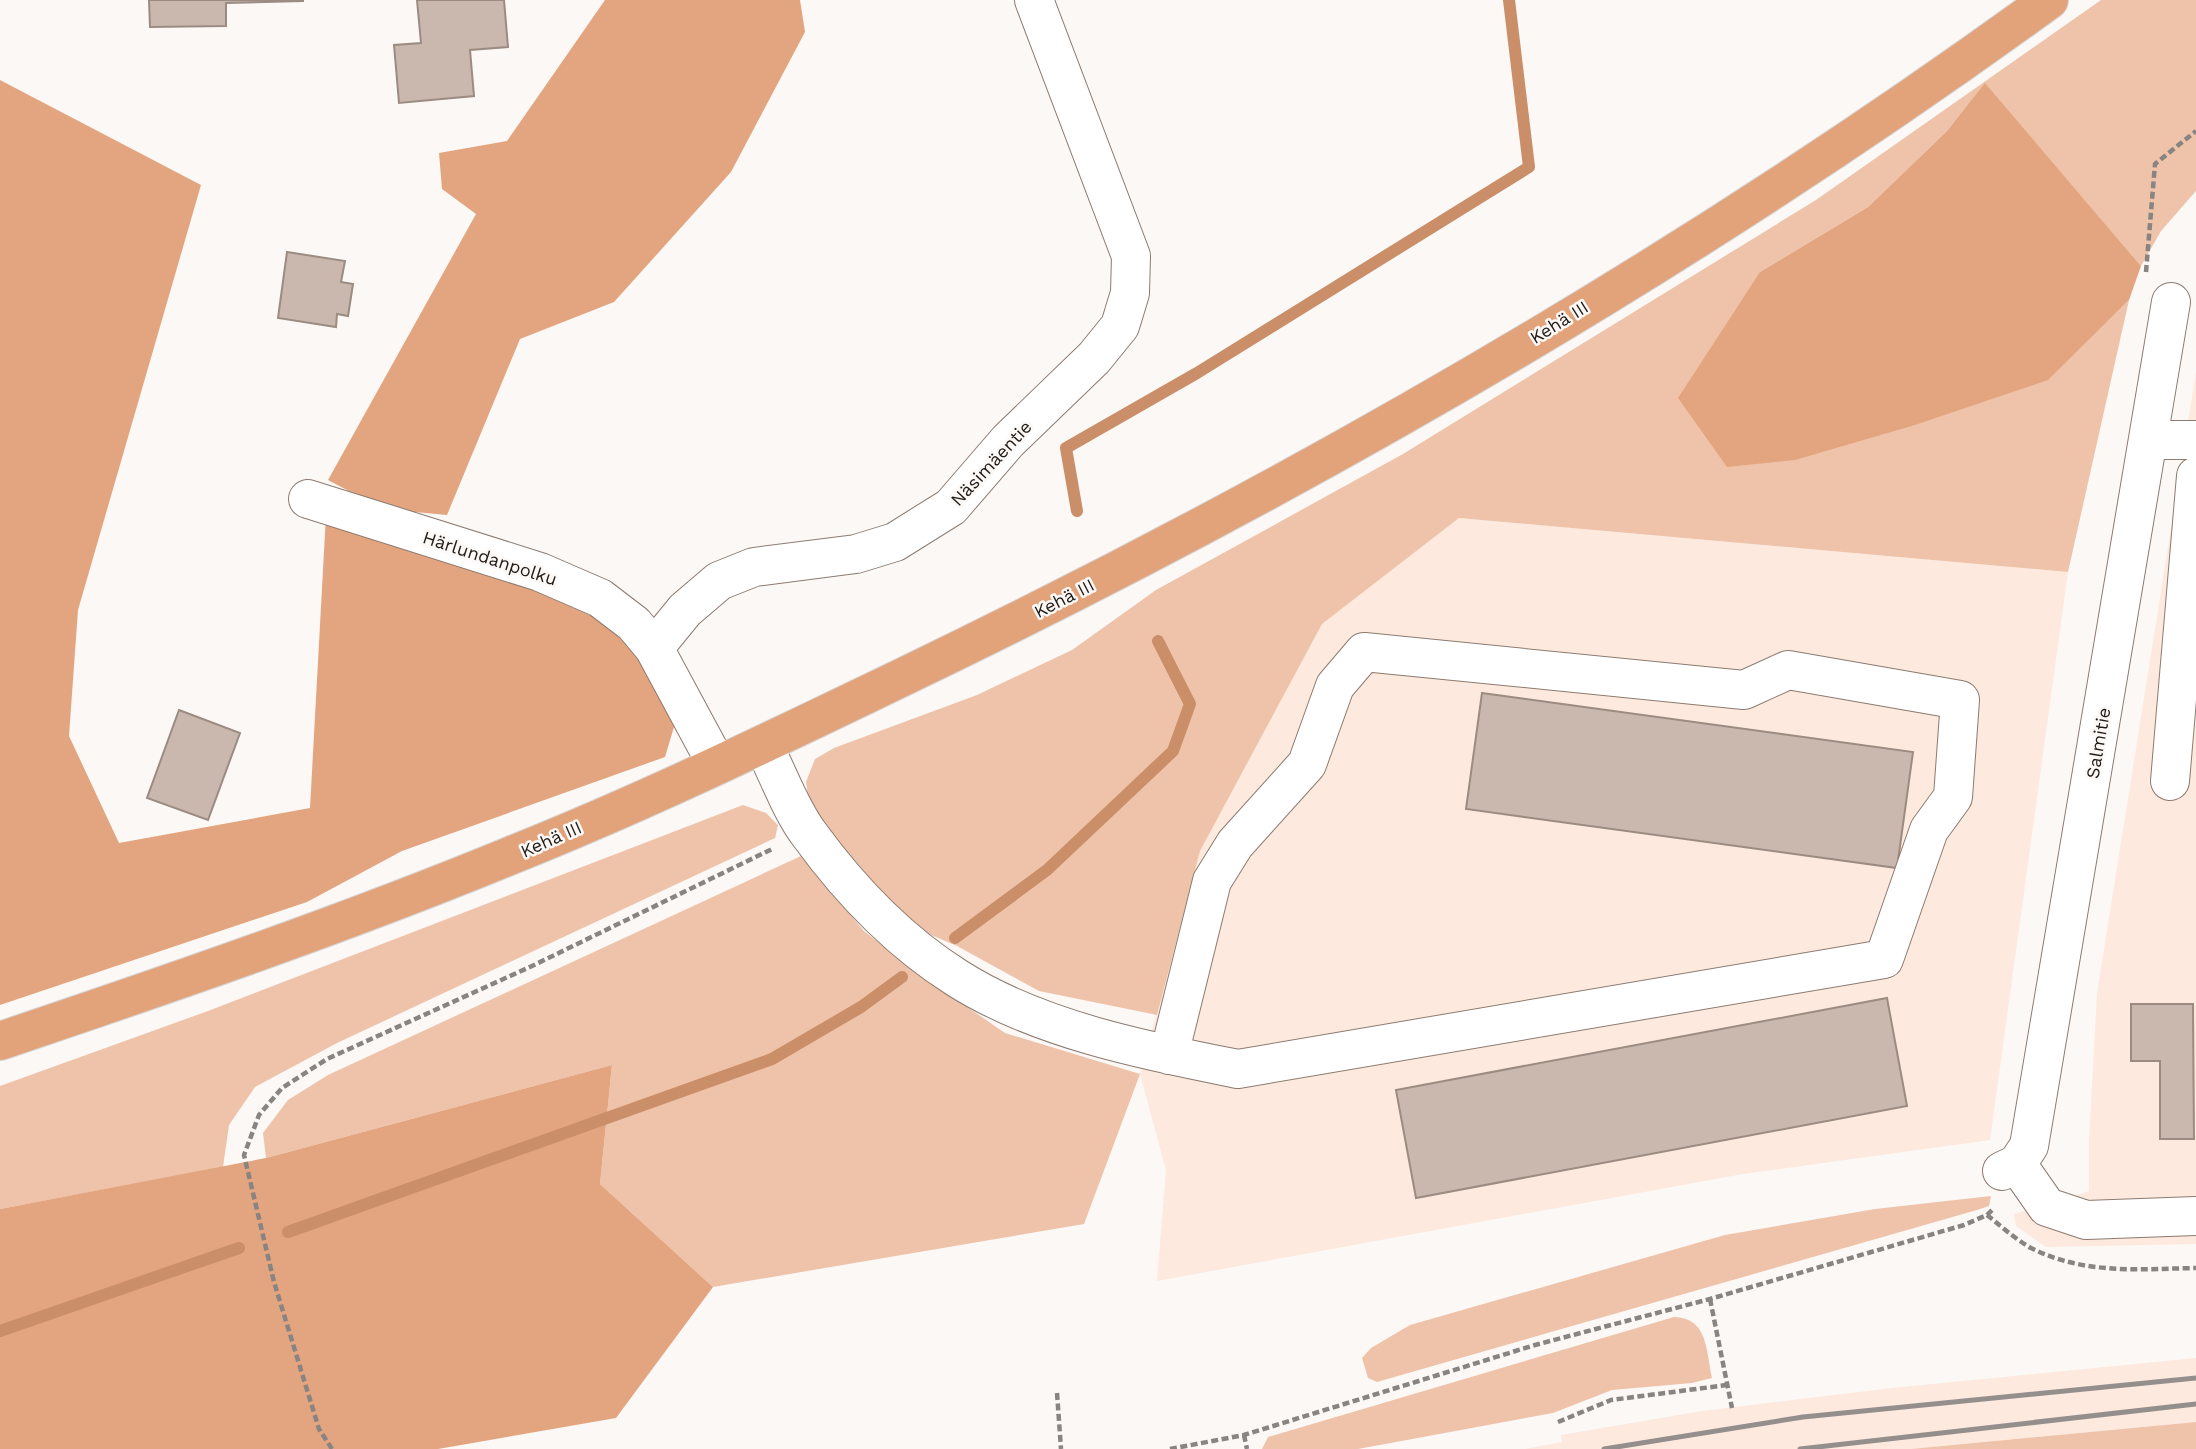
<svg xmlns="http://www.w3.org/2000/svg" width="2196" height="1449" font-family="'Work Sans',sans-serif">
  <rect width="100%" height="100%" fill="#fcf8f6"/>
  <g fill="#fde9dd">
    <polygon points="2196,372 2196,1244 2046,1247 2016,1226 2014,1214 2089,1191 2089,1142 2097,993"/>
    <polygon points="1459,518 2068,572 1990,1140 1743,1174 1157,1281 1166,1170 1140,1074 1200,851 1322,624"/>
    <polygon points="2196,1358 2196,1422 1911,1449 1525,1449 1562,1442 1561,1435 1702,1411 1892,1388"/>
  </g>
  <g fill="#eec3a9">
    <polygon points="2101,0 2196,0 2196,191 2161,231 2141,266 1985,84 1947,131 1868,207 1760,272 2047,380 2129,300 2068,572 1459,518 1322,624 1200,851 1157,1015 1039,991 957,946 917,929 845,854 810,810 806,782 815,759 834,748 977,695 1072,650 1156,590 1403,454 1816,200"/>
    <polygon points="743,805 766,813 778,825 775,838 337,1043 255,1087 229,1125 223,1167 0,1209 0,1086 208,1011"/>
    <polygon points="801,856 864,931 912,969 1005,1033 1140,1074 1084,1224 713,1287 600,1184 612,1065 266,1158 263,1133 288,1100 328,1075"/>
    <polygon points="1991,1196 1989,1206 1977,1210 1377,1382 1368,1378 1362,1358 1371,1348 1410,1325 1725,1235 1875,1209"/>
    <path d="M1674,1317c34,1 32,33 38,61l-20,5 -80,7 -59,23 -195,36h-96l6,-12z"/>
    <polygon points="2196,1422 2196,1449 1911,1449"/>
  </g>
  <g fill="#e3a57f">
    <polygon points="605,0 800,0 805,32 731,172 614,302 520,339 447,515 383,509 328,480 476,214 442,189 439,153 507,141"/>
    <polygon points="0,80 201,185 78,610 69,736 119,843 310,808 326,515 487,569 594,617 634,650 662,694 674,727 665,757 402,851 307,902 0,1005"/>
    <polygon points="1985,83 2141,266 2129,300 2048,380 1915,425 1795,460 1727,467 1678,398 1760,272 1868,207 1947,131"/>
    <polygon points="612,1065 600,1184 713,1287 616,1418 438,1449 0,1449 0,1209 266,1158"/>
  </g>
  <g fill="none" stroke-linecap="round" stroke-linejoin="round">
    <g stroke="#ca8e68" stroke-width="12">
      <polyline points="1077,511 1066,448 1197,373 1529,167 1509,0"/>
      <polyline points="955,938 1047,870 1173,751 1190,704 1158,641"/>
      <polyline points="288,1232 772,1059 861,1007 902,977"/>
      <polyline points="0,1331 239,1248"/>
    </g>
  </g>
  <g fill="#cab8ae" stroke="#9b8b80" stroke-width="2">
    <polygon points="149,0 303,0 303,1 226,3 226,26 150,27"/>
    <polygon points="417,0 504,0 508,47 470,50 474,96 399,103 394,45 421,43"/>
    <polygon points="287,252 345,261 341,282 353,284 348,316 337,314 336,327 278,318"/>
    <polygon points="1482,693 1913,752 1897,868 1466,809"/>
    <polygon points="179,710 240,733 208,820 147,798"/>
    <polygon points="1887,998 1907,1106 1416,1198 1396,1090"/>
    <polygon points="2131,1004 2193,1004 2194,1139 2160,1139 2160,1061 2131,1061"/>
  </g>
  <g fill="none" stroke-linecap="round" stroke-linejoin="round">
    <defs>
      <g id="minor">
        <polyline points="2150,440 2196,440"/>
        <polyline points="308,499 540,572 600,598 634,624 654,648 717,765"/>
        <polyline points="654,648 685,610 719,581 754,567 856,554 895,542 951,507 1008,441 1094,358 1120,326 1130,293 1131,256 1034,0"/>
        <path d="M763,745c15,28 27,64 46,89 40,55 91,108 148,144 80,51 189,73 281,91l646,-110 45,-129 24,-33 7,-97 -172,-30 -44,20 -380,-38 -29,34 -28,78 -72,80 -23,37 -43,174"/>
        <polyline points="2170,781 2196,476"/>
        <polyline points="2017,1164 2047,1207 2086,1220 2196,1216"/>
        <polyline points="2002,1171 2017,1164 2029,1146 2171,302"/>
      </g>
      <path id="highway" d="M0,1041c172,-58 344,-117 512,-186 133,-53 262,-116 391,-178 399,-192 787,-416 1146,-677"/>
    </defs>
    <use href="#minor" stroke="#8c7b71" stroke-width="40"/>
    <use href="#highway" stroke="#d7d6d5" stroke-width="40"/>
    <g stroke="#898481" stroke-width="4.5" stroke-dasharray="7 3.5" stroke-linecap="butt">
      <polyline points="2146,272 2155,164 2196,131"/>
      <path d="M1987,1215c14,11 28,24 44,33 54,27 107,21 165,20"/>
      <polyline points="1710,1299 1732,1408"/>
      <polyline points="1057,1393 1061,1449"/>
      <polyline points="1558,1422 1611,1400 1727,1385"/>
      <polyline points="1244,1435 1247,1449"/>
      <polyline points="332,1449 319,1429 274,1282 244,1155 259,1115 282,1088 327,1059 532,966 772,849"/>
      <polyline points="1170,1449 1244,1435 1535,1345 1710,1299 1964,1225 1987,1215 1994,1208"/>
    </g>
    <use href="#minor" stroke="#fff" stroke-width="38"/>
    <use href="#highway" stroke="#e2a37b" stroke-width="38"/>
    <g stroke="#948f8c" stroke-width="5">
      <polyline points="1604,1449 1803,1417 2196,1378"/>
      <polyline points="1800,1449 2196,1404"/>
    </g>
  </g>
  <g text-anchor="middle" dominant-baseline="central" stroke-width="5" stroke-linejoin="round" paint-order="stroke">
    <g font-size="18" fill="#221c18" stroke="#fcf8f6">
      <text transform="translate(1559 322) rotate(-32)">Kehä III</text>
      <text transform="translate(991 463) rotate(-47)">Näsimäentie</text>
      <text transform="translate(490 558) rotate(18)">Härlundanpolku</text>
      <text transform="translate(1064 598) rotate(-27)">Kehä III</text>
      <text transform="translate(2098 743) rotate(-80)">Salmitie</text>
      <text transform="translate(551 839) rotate(-24)">Kehä III</text>
    </g>
  </g>
</svg>
